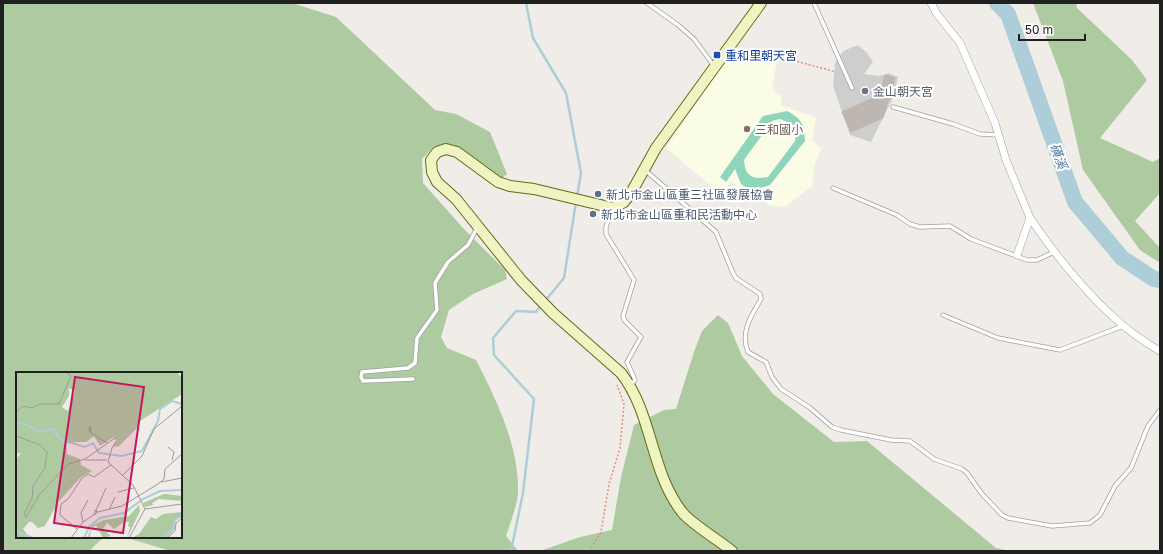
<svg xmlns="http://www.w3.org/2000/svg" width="1163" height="554" font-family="'Golos Text','Noto Sans TC',sans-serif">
  <rect width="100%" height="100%" fill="#f0ede8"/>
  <polygon fill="#fbfce5" points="731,53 759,54 777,59 772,89 781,96 781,105 816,118 812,140 821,149 815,164 812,186 785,207 769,205 755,194 749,198 731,181 722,195 666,148"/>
  <polygon fill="#cecece" points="858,45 867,53 873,62 864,74 879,76 889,73 898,77 894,96 871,142 850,135 833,86 835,63 843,51"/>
  <polygon fill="#eaecd5" points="103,538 127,538 167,550 187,551 91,551 92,548"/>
  <g fill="#adcaa1" fill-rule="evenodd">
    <path d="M3,3h289l44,14 99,93 21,4 34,18 17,42 -5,4 -56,-34 -12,2 -12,13 1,24 40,45 42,42 2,9 -34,15 -24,16 -8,27 6,11 29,12c20,39 42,84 42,128 1,14 -8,35 -12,48l12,15h-331l-20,-1 -40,-12h-24l-11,10 -1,3h-88zM17,373h164v164h-164z"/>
    <polygon points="1033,3 1076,3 1077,8 1132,60 1147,80 1100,138 1153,162 1160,158 1160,193 1135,221 1160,248 1160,263 1140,250 1083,170 1063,81"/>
    <polygon points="718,315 728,323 742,356 773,394 834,442 867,441 996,548 1010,551 540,551 580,537 612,530 621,477 634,425 664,410 676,409 694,352 702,331"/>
  </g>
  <path fill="#8fd5bb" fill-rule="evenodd" d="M787,111c14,7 18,14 18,30l-35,44 -10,3h-13l-6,-4 -6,-15 -9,13 -6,-5 43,-61zM780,119l12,5 4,12 -1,5 -27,36c-16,3 -23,-1 -24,-17l28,-39z"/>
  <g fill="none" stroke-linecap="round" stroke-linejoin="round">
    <g stroke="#adced8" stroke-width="2.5">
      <polyline points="526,3 533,38 566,93 581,173 577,197"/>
      <polyline points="545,301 564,278 576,202"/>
      <polyline points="511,551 523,493 534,399 494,355 493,338 516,311 536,312 541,305"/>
    </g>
    <polyline stroke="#adced8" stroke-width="16" points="997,3 1008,14 1075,202 1122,258 1154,279 1160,280"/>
  </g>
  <polygon fill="#bdb6b1" stroke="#c0b5ac" points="885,75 895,78 883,118 851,132 842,112 880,95"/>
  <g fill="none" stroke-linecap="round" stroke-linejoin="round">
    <defs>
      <g id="lane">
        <polyline points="647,3 678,25 694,39 714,66"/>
        <polyline points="814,3 852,88"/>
        <polyline points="893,107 953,124 980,134 998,135"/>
        <path d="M645,170l71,62 17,41 3,5 24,16 1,5c-10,17 -21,33 -13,53l18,10 6,15 9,12 28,18 23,20 9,3 50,10 19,1 24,18 28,10 5,4 15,21 20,21 6,3 44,8 38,-3 10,-8 15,-29 16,-18 17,-42 12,-16"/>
        <polyline points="833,188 897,215 910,224 920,227 950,226 971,239 1027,260 1037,260 1054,252"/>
        <polyline points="612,209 606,227 606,234 634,280 623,316 625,321 641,337 627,362 635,380 631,385"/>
        <polyline points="943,315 998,338 1060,350 1123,326"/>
        <polyline points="413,379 363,381 361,377 362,372 408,368 415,363 417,338 437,310 435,283 448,262 468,245 477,228"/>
      </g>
      <g id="street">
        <polyline points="931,3 937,14 960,43 995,123 1006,160 1030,218 1017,255"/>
        <path d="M1030,218c33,48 79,105 130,133"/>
      </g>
      <path id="secondary" d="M732,551c-12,-10 -42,-28 -50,-39 -32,-41 -29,-98 -61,-139l-68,-60 -32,-33 -65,-81 -19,-17 -5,-10 -1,-12 6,-8 9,-3 11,3 41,30 12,4 24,3 79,19 11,-6 7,-9 25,-45 105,-145"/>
    </defs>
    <use href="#lane" stroke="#a1a1a1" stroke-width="5"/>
    <use href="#street" stroke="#a1a1a1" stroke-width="8"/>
    <use href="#secondary" stroke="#626c12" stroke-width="12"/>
    <g stroke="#ea8a7e" stroke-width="1.5" stroke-dasharray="2 2" stroke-linecap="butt">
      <polyline points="739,50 768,51 781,57 836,72"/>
      <polyline points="589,551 601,532 609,484 620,448 624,404 617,385"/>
    </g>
    <use href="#lane" stroke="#fff" stroke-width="3.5"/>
    <use href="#street" stroke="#fff" stroke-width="7"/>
    <use href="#secondary" stroke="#f0f3c2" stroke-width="10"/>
  </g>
  <rect fill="#1a4fb4" stroke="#fff" stroke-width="1.5" x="713" y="51" width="8" height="8" rx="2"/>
  <circle fill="#6b7280" stroke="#fff" stroke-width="1.5" cx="865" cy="91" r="4"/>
  <circle fill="#8d6e63" stroke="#fff" stroke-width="1.5" cx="747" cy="129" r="4"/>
  <g fill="#5c6f8a" stroke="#fff" stroke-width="1.5">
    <circle cx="598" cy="194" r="4"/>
    <circle cx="593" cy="214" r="4"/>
  </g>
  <g text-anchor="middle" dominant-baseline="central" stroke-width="4" stroke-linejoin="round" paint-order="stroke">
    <g font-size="12" fill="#164399" stroke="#fff" text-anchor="start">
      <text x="725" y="55">重和里朝天宮</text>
    </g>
    <g font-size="12" fill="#5b616d" stroke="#fff" text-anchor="start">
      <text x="873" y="91">金山朝天宮</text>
    </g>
    <g font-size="12" fill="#785e54" stroke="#fff" text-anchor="start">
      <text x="755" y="129">三和國小</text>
    </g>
    <g font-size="12" fill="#4e5e75" stroke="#fff" text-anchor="start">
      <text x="606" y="194">新北市金山區重三社區發展協會</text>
      <text x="601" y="214">新北市金山區重和民活動中心</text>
    </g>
    <g font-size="13" font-style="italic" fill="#54789f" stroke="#fff">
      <text transform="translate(1059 156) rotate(70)">磺溪</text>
    </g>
  </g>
  <g transform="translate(16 372)">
    <rect width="166" height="166" fill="#f0ede8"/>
    <path d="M0,0h161l5,6v16l-42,27 -4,8 -17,17 -6,1 5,-7 -4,-3 -14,9 -6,-10 -8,6h-20l1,12 13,5 1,6 11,6 -11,6 -23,25 -13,24 -7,2 -6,-6h-3l-6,7 7,9h-14v-79l5,-6 -5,1zM53,16l6,3 -7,20 -6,-4 7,-11zM148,122l18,2v5l-23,-2 -7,4 1,2 -8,2 -2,-4zM123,133l1,6 -13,27 3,-11 -2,-1 1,-4h-5l-10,7 -7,-6 -4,6 8,7 -8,2 -7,-13 -4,3 -3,10h-2l6,-13 11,-5 25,-4zM166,140v4l-6,4 -2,10 -8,8h-34l7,-4 12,-17 5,2 7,-5z" fill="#adcaa1" fill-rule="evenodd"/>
    <path fill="none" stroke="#adced8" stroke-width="2" d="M0,50l16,5 5,5 15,-3 10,11 23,7 8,-4 6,10 23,3 20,-5 16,-30 2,-12 12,-8 10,3M0,159l17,7M68,166l5,-11 11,-9 24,-5 19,-14 17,-8 22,-1M145,166l13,-10v-7l8,-6"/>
    <path fill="none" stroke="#9d9b98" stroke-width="1" d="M0,40l7,-6 8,2 9,-4h19l12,-28 -5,-4M73,60l1,-6 1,7 16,10M0,64l24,9 7,7 -2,16 -12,18 -1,12 -8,16 2,3 14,-23 28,-30 17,-5 30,-21 2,2 -5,8 -4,14 25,23 12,24M152,75l6,5 -2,8M69,88h22M107,103l19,-19 12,-27 28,-23M145,110l21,-4M102,120l16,-4M78,138l4,2 24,-6 36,-22 6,-5 1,-10 17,-15M93,138l6,-13M78,143l12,-27M67,150l-2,-9 7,-13M61,157l-17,-14 1,-11 7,-5 14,-21 6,-4 6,3 17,-12M55,166l12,-16 15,-10M113,166l16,-29 37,-5M151,166l8,-7 1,-8 6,-5"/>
    <path fill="#c2185b" fill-opacity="0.15" stroke="#c2185b" stroke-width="2" d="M59,5l69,10 -21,146 -69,-10z"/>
    <rect width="166" height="166" fill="none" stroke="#202020" stroke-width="2"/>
  </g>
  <rect width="1163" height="554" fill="none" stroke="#202020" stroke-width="8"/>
  <path d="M1019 34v6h66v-6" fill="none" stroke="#202020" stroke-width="2"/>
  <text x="1025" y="34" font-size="12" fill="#202020" stroke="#ffffff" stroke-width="3" paint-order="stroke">50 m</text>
</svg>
